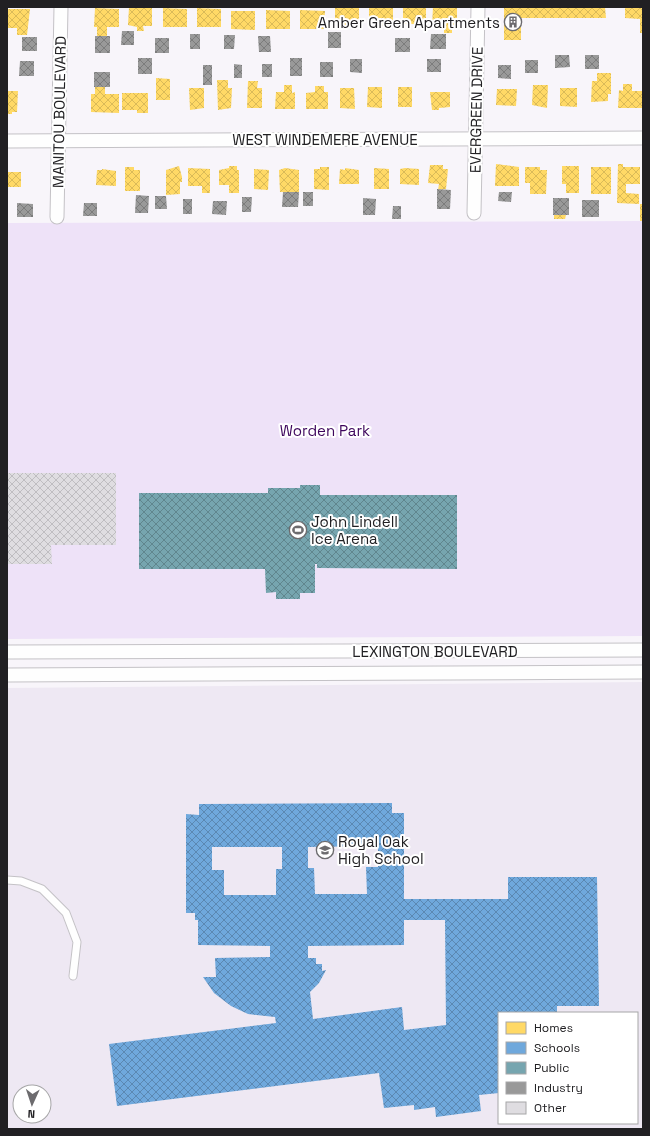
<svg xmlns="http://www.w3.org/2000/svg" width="650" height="1136" font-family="'Space Grotesk',sans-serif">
  <defs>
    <pattern id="homes-cross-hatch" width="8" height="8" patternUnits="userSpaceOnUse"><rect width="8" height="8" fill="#ffd966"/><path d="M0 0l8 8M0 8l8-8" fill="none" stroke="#daba58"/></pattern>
    <pattern id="schools-cross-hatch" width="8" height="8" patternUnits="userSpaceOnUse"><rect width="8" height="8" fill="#6fa8dc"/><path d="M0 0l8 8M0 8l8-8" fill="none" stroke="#5b88b2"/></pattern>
    <pattern id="public-cross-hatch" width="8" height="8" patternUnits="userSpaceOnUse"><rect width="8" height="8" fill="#76a5af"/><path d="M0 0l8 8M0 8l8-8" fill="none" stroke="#60868e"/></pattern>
    <pattern id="industry-cross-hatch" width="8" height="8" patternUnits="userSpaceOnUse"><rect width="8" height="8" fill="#999"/><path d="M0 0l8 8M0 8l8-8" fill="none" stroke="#7c7c7c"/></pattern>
    <pattern id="building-cross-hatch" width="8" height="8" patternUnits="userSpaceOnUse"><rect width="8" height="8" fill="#dfdde1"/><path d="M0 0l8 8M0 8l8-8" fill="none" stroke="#bfbdc1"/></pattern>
  </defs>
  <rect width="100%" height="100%" fill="#f8f5fa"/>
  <path fill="#eee8f3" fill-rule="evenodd" d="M643,682v447h-636v-441zM499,1013h138v110h-138zM20,1092h24v24h-24z"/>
  <polygon fill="#eee2f8" points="643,221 643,636 7,639 7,223"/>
  <g fill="url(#homes-cross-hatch)">
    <polygon points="129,7 152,7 152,26 143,26 144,31 137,31 137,27 128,25"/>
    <polygon points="369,7 393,8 393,26 369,26"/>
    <rect x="403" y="7" width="23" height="17"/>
    <polygon points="433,7 457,7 457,26 452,26 452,33 444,33 444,26 432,26"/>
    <polygon points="605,7 606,18 521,18 521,40 504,40 504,8"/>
    <polygon points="625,7 643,7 643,33 640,33 640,19 625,18"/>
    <polygon points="95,8 119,9 119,27 107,27 107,36 97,36 97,27 94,27"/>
    <polygon points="163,8 187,9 187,27 163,27"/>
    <polygon points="197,8 221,9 221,27 197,27"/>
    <polygon points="335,8 359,8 359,27 335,26"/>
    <polygon points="7,9 30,9 27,35 17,35 17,28 7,28"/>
    <polygon points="266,10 290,11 290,29 266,29"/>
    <polygon points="300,10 325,11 324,29 300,29"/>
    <polygon points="231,11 255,11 255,30 231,29"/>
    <polygon points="597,73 611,73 611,94 608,94 608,101 591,102 592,81 597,81"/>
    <polygon points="156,78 170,79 170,100 156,100"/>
    <polygon points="217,80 228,80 228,88 232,88 231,108 218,110"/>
    <polygon points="248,81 258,81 257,88 262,88 262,108 247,108"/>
    <polygon points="623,84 632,84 632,91 642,91 642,108 618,108 619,90 623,91"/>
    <polygon points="284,85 292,85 292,93 295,92 295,109 275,109 276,92 284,92"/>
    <polygon points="533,85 548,85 547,108 532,105"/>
    <polygon points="315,86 324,86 324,92 328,92 328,109 306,109 306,93 315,92"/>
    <polygon points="95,87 105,87 105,94 119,94 119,113 91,112 91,94 95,94"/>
    <polygon points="368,87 382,87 382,108 367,107"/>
    <rect x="398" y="87" width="14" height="20"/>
    <polygon points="189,88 204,88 204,108 190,110"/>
    <polygon points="340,88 354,88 355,109 340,108"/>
    <polygon points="560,88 577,88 577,107 560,106"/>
    <polygon points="497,89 517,89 516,106 496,105"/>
    <polygon points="7,91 18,91 17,112 12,112 12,114 7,114"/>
    <polygon points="430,92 450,92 450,107 439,108 439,110 432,110"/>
    <polygon points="122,93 148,93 148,113 137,113 137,110 122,110"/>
    <polygon points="496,164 519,167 519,186 495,186"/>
    <polygon points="618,164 623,164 623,167 640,167 640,184 626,184 626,193 639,194 639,204 617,203"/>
    <polygon points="430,165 443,165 443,169 448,169 446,189 438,190 439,184 428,183"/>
    <polygon points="179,166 182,177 182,182 180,182 180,194 166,195 166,170"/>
    <polygon points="229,166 237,166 237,170 239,170 239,193 229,193 229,185 219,185 219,170 229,168"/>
    <polygon points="562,166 579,166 579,193 566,193 566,184 562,184"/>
    <polygon points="125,167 134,167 134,170 140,170 140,191 125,191"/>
    <polygon points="320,167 329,167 329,190 314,189 314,169 320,169"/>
    <polygon points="525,167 540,167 540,170 547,170 546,194 530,194 530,183 525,183"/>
    <rect x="591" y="167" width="20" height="27"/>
    <polygon points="188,168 210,169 210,193 202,193 202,186 188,186"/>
    <polygon points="285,168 299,170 299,192 280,192 279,170"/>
    <polygon points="345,168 359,170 359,184 339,184 340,169 345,170"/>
    <polygon points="374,168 389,169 389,189 374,189"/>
    <polygon points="405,168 419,169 419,185 400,184 400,169"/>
    <polygon points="102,169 116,171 116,186 96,185 97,170 102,170"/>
    <polygon points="254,169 269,170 268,190 254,189"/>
    <rect x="7" y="172" width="14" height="15"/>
    <rect x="640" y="204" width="3" height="17"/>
    <polygon points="554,215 566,215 565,219 554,219"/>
  </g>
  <path fill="url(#schools-cross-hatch)" fill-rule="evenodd" d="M392,803v10h12v86h104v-22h89l2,129h-42v7h-58v80l-20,2 2,16 -45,6 -1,-10 -21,3v-5l-30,3 -5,-35 -262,33 -8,-62 167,-21 -1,-6 -27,-3 -17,-8 -17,-13 -11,-16h13l-1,-19 55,-1v-11l-72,-1v-25h-3v-7h-9v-99l13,1v-11zM378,846v21h-12l1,27h-52l-1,-26h-6v-21zM212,847h70v22h-6v26h-52v-25h-12zM404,920h41l1,105 -42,5 -2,-23 -89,12 -3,-27 9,-9 7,-13 -4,1v-7h-6v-6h-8v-12l96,-1z"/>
  <polygon fill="url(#public-cross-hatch)" points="300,485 320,485 320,495 457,495 457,569 317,568 317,564 315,564 315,593 300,593 300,599 276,599 276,592 266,593 265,569 139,569 139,493 268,493 268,488 300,488"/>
  <g fill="url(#industry-cross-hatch)">
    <polygon points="122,31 134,31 134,45 121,45"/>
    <rect x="328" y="32" width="13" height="16"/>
    <rect x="190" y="34" width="10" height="15"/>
    <polygon points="431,34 446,34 446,49 430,49"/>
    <polygon points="224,35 235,35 234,49 224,49"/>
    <rect x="95" y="36" width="15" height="17"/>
    <polygon points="258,36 270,36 271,52 259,52"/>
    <rect x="22" y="37" width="15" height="14"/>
    <rect x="155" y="38" width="14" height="15"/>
    <rect x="395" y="38" width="15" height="14"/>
    <polygon points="555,55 569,55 570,67 555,68"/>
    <rect x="585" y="55" width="14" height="14"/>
    <rect x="138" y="58" width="14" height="16"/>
    <rect x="290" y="58" width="12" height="18"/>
    <polygon points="350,59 362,59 362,73 350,72"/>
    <rect x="427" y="59" width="14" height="13"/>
    <rect x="525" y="60" width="13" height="13"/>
    <polygon points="20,61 34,61 34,76 19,76"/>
    <rect x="320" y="62" width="13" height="15"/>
    <polygon points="234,64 242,65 242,78 234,78"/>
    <rect x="262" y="64" width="10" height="13"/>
    <rect x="203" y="65" width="9" height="20"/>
    <polygon points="498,65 511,65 511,79 498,78"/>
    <rect x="94" y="72" width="16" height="15"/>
    <polygon points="437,189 451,190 450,209 437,209"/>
    <polygon points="283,192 299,192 298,207 282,207"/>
    <rect x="303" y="192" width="10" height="14"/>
    <polygon points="499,192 512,192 511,202 498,201"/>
    <polygon points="136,195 149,196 148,213 135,213"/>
    <polygon points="155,196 166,196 167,209 155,209"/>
    <polygon points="242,197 252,197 251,212 242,212"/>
    <polygon points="363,198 376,199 375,215 363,215"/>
    <rect x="553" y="198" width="16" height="17"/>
    <rect x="183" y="199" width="9" height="15"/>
    <rect x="582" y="200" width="17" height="17"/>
    <polygon points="213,201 227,201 226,215 212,214"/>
    <polygon points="17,203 33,204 33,217 17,217"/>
    <polygon points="84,203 97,203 97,216 83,216"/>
    <polygon points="393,206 401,206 401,219 392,219"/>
  </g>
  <polygon fill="url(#building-cross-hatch)" points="7,473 116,473 116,545 51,545 52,564 8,564"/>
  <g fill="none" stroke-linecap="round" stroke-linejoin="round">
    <defs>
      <polyline id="lane" points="7,880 21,881 42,889 66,913 77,942 73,976"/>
      <g id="street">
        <polyline points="7,141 643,138"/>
        <polyline points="474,213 478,7"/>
        <polyline points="57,217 61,7"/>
        <polyline points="7,652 643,650"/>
        <polyline points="7,675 643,672"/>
      </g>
    </defs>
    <use href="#lane" stroke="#c4c2c6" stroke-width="9"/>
    <use href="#street" stroke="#c4c2c6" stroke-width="15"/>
    <use href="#lane" stroke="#fefefe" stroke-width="7"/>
    <use href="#street" stroke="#fefefe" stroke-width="13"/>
  </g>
  <defs>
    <symbol id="building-ring" viewBox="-11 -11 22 22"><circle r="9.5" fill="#fff" stroke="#6c6b6e" stroke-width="1.5"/><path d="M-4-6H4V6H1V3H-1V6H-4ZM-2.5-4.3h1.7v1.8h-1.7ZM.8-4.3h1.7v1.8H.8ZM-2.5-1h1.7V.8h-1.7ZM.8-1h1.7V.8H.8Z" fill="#6c6b6e"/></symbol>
    <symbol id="stadium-ring" viewBox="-11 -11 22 22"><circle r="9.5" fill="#fff" stroke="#6c6b6e" stroke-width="1.5"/><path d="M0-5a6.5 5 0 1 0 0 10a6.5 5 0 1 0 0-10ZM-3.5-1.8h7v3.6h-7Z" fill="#6c6b6e"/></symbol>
    <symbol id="school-ring" viewBox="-11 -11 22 22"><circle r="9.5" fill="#fff" stroke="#6c6b6e" stroke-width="1.5"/><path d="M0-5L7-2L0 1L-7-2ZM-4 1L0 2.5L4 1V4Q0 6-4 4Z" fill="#6c6b6e"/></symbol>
  </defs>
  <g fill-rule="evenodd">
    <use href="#building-ring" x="503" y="12" width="20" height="20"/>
    <use href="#stadium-ring" x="288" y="520" width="20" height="20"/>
    <use href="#school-ring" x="315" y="840" width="20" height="20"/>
  </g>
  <g text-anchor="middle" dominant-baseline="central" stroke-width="4" stroke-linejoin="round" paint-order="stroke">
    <g font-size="15" fill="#212023" stroke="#fff" text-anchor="start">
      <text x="500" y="22" text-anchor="end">Amber Green Apartments</text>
      <text x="311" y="521">John Lindell<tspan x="311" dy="17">Ice Arena</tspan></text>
      <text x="338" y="841">Royal Oak<tspan x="338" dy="17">High School</tspan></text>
    </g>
    <g font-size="15" fill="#212023" stroke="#fff">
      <text transform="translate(476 110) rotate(-89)">EVERGREEN DRIVE</text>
      <text transform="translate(59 112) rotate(-89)">MANITOU BOULEVARD</text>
      <text x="325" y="139">WEST WINDEMERE AVENUE</text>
      <text x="435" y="651">LEXINGTON BOULEVARD</text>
    </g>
    <g font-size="15" fill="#3d055c" stroke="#fff">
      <text x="325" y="430">Worden Park</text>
    </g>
  </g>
  <rect width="650" height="1136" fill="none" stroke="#212023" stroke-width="16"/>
  <rect x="498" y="1012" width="140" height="112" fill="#ffffff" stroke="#a6a6a7"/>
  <rect x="506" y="1022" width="20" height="12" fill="#ffd966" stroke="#a6a6a7"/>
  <text x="534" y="1032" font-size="12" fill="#212023">Homes</text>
  <rect x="506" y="1042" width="20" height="12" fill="#6fa8dc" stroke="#a6a6a7"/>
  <text x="534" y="1052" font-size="12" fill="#212023">Schools</text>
  <rect x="506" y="1062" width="20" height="12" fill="#76a5af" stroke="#a6a6a7"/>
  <text x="534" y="1072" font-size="12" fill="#212023">Public</text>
  <rect x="506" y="1082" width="20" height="12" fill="#999999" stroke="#a6a6a7"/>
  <text x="534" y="1092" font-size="12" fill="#212023">Industry</text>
  <rect x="506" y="1102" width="20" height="12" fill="#dfdde1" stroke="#a6a6a7"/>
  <text x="534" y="1112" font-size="12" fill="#212023">Other</text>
  <g transform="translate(32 1104) rotate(183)"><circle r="19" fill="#ffffff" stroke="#a6a6a7"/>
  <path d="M0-3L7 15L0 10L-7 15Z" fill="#6c6b6e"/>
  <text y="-6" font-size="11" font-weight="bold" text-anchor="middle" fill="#212023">N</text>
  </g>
</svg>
